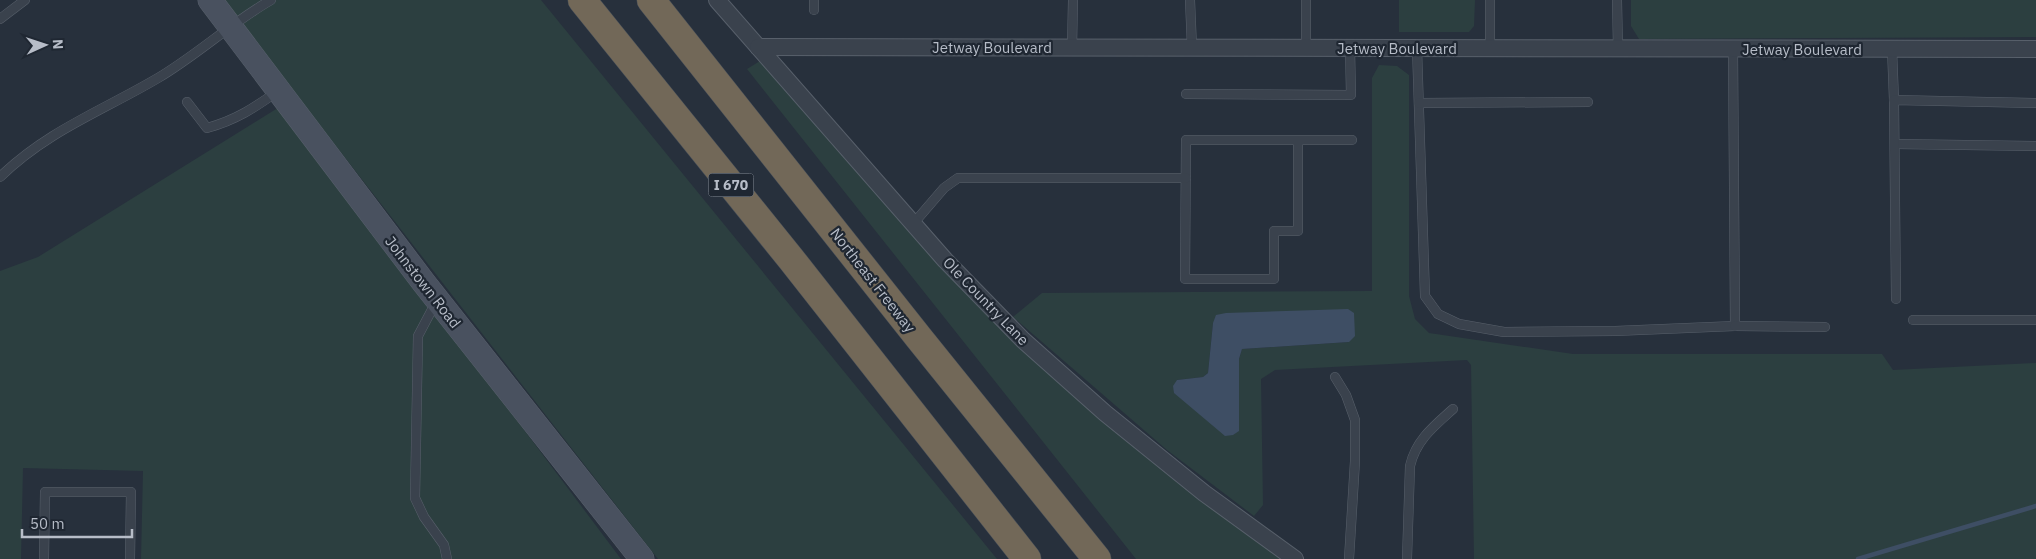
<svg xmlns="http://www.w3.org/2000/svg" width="2036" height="559" font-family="'IBM Plex Sans',sans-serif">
  <rect width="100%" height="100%" fill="#27303c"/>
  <g fill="#2c3f40" fill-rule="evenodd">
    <polygon points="222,0 541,0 997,559 658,559"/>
    <polygon points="1399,0 1475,0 1474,26 1469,32 1399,32"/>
    <polygon points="1631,0 2036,0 2036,37 1639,39 1631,26"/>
    <polygon points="760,61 899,220 1282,559 1136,559 747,69"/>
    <path d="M1379,65l18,1 12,9v221l6,23 14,14 144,21h309l11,16 143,-7v196h-562l-3,-194 -4,-5 -192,10 -14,9 2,126 -9,11 -87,-66 -154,-133 29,-24 330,-2v-213zM1213,323l136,19 -107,7 -3,10 -65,34 3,-13 26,-3 5,-4z"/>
    <polygon points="281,106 621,559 141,559 143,471 23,468 21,559 0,559 0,271 38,257"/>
  </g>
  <polygon fill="#3e4e64" points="1348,309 1354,313 1355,336 1349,342 1242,349 1239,359 1239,431 1233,435 1225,436 1174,393 1173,386 1177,380 1203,377 1208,373 1213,323 1216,315 1226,313"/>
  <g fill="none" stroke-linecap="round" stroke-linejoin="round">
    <polyline stroke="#3e4e64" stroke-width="4.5" points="1858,559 2036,506"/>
    <defs>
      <g id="service">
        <polyline points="814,0 814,10"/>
        <polyline points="1190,0 1192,48"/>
        <polyline points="1617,0 1618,48"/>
        <polyline points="0,19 25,0"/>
        <polyline points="1072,48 1073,0"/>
        <polyline points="1306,48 1306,0"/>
        <polyline points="1417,48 1425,296 1438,314 1459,324 1504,332 1615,331 1735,326 1733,48"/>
        <polyline points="1490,48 1490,0"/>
        <polyline points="1892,49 1894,100"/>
        <polyline points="1186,94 1351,95 1350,48"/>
        <path d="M187,102l20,26c29,-8 47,-20 71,-37"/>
        <polyline points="1419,103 1588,102"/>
        <polyline points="1298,140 1298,231 1274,231 1274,279 1185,279 1186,140 1352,140"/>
        <polyline points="1895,144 2036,146"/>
        <path d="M0,177c47,-46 102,-66 158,-99 39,-23 73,-55 113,-78"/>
        <polyline points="913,224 944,188 958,178 1186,178"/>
        <polyline points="1896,299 1894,100 2036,103"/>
        <polyline points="437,300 418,336 415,498 424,517 444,545 447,559"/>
        <polyline points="1913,320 2036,320"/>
        <polyline points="1735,326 1825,327"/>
        <polyline points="1335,377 1346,395 1355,420 1355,461 1349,559"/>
        <polyline points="44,559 45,492 131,492 130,559"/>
        <path d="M1407,559l3,-93c6,-26 24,-40 43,-57"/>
      </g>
      <g id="minor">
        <polyline points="717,0 945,260 1023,340 1105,413 1204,493 1295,559"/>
        <polyline points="758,47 2036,49"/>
      </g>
      <polyline id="secondary" points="210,0 424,283 642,559"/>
      <g id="motorway">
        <polyline points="582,0 791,259 1027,559"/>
        <polyline points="651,0 919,338 1097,559"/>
      </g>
    </defs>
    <use href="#service" stroke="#58606b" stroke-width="10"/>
    <use href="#minor" stroke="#58606b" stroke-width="18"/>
    <use href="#secondary" stroke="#58606b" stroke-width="25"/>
    <use href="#motorway" stroke="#454d58" stroke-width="29"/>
    <use href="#service" stroke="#3a424d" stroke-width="9"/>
    <use href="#minor" stroke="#3a424d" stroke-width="16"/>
    <use href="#secondary" stroke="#49515f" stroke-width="24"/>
    <use href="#motorway" stroke="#726858" stroke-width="28"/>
  </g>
  <g text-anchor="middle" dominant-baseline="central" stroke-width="4.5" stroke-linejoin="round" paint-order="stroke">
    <rect fill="#1f2732" stroke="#89909b" stroke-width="1" x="708.5" y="173.5" width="45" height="23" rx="4"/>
    <g font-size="14" font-weight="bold" fill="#b7bdc8">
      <text x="731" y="185">I 670</text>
    </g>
    <g font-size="15" fill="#b7bdc8" stroke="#1f2732">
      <text x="992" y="47">Jetway Boulevard</text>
      <text x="1397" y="48">Jetway Boulevard</text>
      <text x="1802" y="49">Jetway Boulevard</text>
      <text transform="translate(873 280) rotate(52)">Northeast Freeway</text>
      <text transform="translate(423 282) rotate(52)">Johnstown Road</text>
      <text transform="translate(986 301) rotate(46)">Ole Country Lane</text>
    </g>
  </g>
  <g transform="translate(45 45) rotate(87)" stroke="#1f2732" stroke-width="4" paint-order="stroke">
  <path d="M0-4L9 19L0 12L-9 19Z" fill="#b7bdc8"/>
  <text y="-8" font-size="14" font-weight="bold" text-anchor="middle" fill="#b7bdc8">N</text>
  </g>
  <path d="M22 529v8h110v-8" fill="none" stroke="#b7bdc8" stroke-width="2.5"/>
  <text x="30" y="529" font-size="15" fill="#b7bdc8" stroke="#1f2732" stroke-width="4" paint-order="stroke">50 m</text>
</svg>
